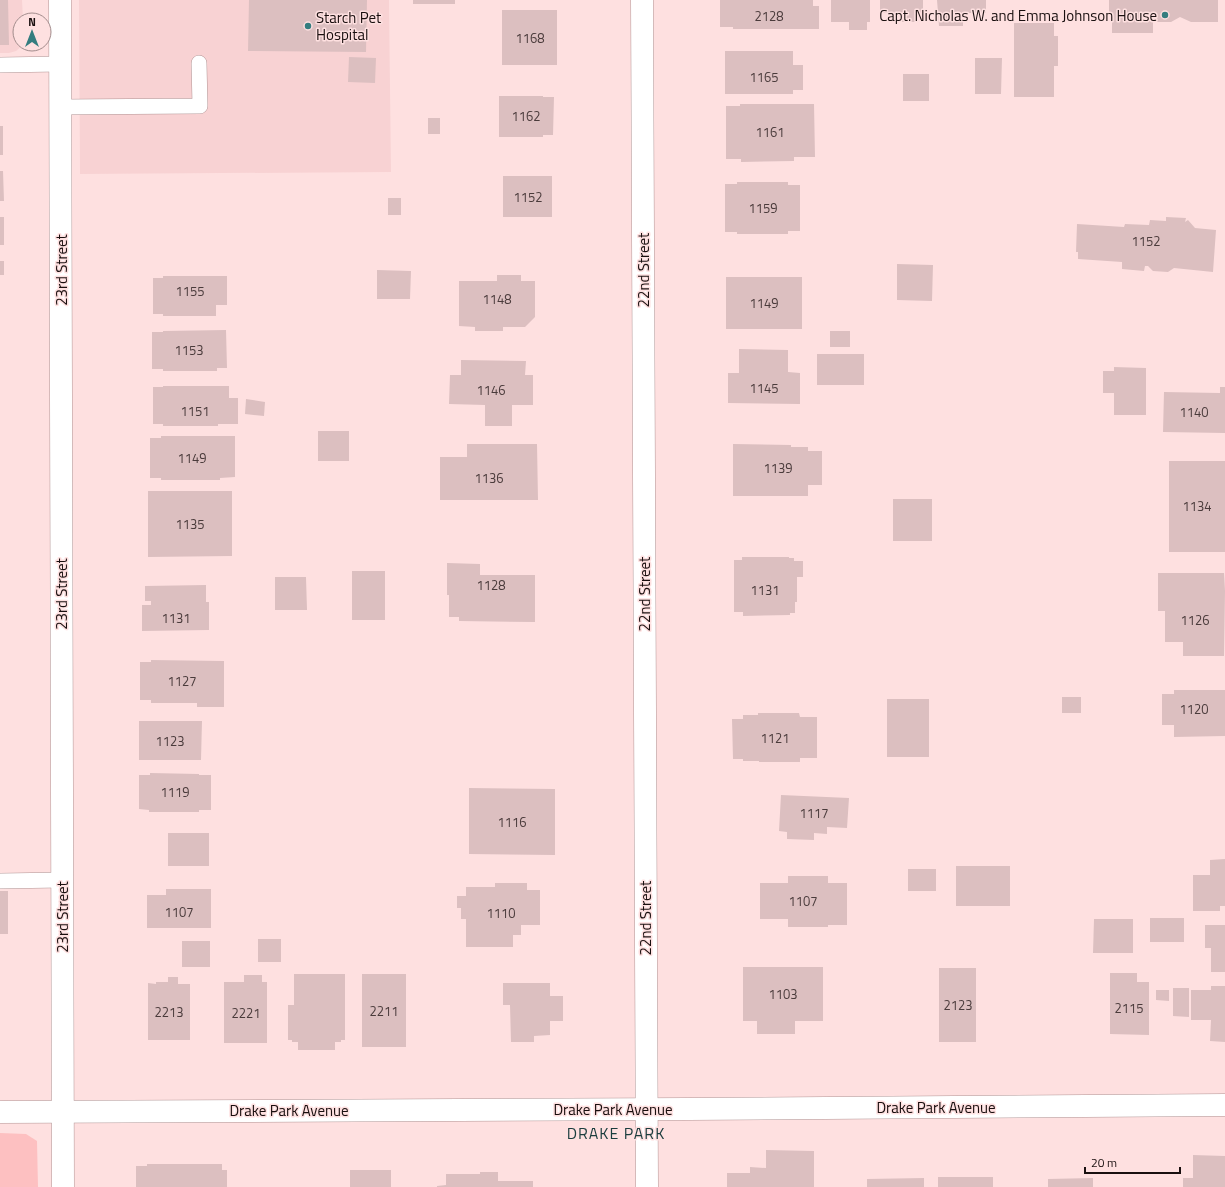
<svg xmlns="http://www.w3.org/2000/svg" width="1225" height="1187" font-family="'Titillium Web',sans-serif">
  <rect width="100%" height="100%" fill="#fee0e0"/>
  <g fill="#f8d2d3">
    <polygon points="0,0 22,0 23,20 20,20 20,44 24,44 16,51 9,53 0,53"/>
    <polygon points="79,0 389,0 391,172 80,174"/>
  </g>
  <polygon fill="#fdc0c1" points="0,1133 26,1134 37,1141 38,1187 0,1187"/>
  <g fill="#dcbfc0">
    <polygon points="0,0 8,0 9,45 0,45"/>
    <polygon points="249,0 367,0 366,52 248,51"/>
    <rect x="413" y="0" width="42" height="4"/>
    <polygon points="720,0 813,0 813,6 819,6 819,29 733,29 733,27 720,27"/>
    <polygon points="831,0 870,0 870,22 867,22 867,30 849,30 849,22 831,22"/>
    <polygon points="880,0 923,0 923,13 916,13 916,22 902,22 902,13 880,13"/>
    <polygon points="937,0 986,0 986,13 963,13 963,26 939,26"/>
    <polygon points="1109,0 1218,0 1218,22 1191,22 1180,17 1171,22 1156,22 1153,20 1153,33 1112,33 1112,13 1109,13"/>
    <rect x="502" y="10" width="55" height="55"/>
    <polygon points="1014,23 1054,23 1054,36 1058,36 1058,66 1054,66 1054,97 1014,97"/>
    <polygon points="725,51 793,51 793,65 803,65 803,90 793,90 793,94 725,94"/>
    <polygon points="349,57 376,58 375,83 348,82"/>
    <polygon points="975,58 1002,58 1001,94 975,94"/>
    <rect x="903" y="74" width="26" height="27"/>
    <polygon points="499,96 543,96 543,97 554,97 553,135 543,135 543,137 499,137"/>
    <polygon points="740,104 814,104 815,157 794,157 794,161 741,162 741,159 726,159 726,106 740,106"/>
    <rect x="428" y="118" width="12" height="16"/>
    <rect x="0" y="126" width="3" height="29"/>
    <polygon points="0,171 3,171 4,201 0,201"/>
    <rect x="503" y="176" width="49" height="41"/>
    <polygon points="737,182 788,182 788,185 800,185 800,231 788,231 788,234 737,234 737,232 725,232 725,184 737,184"/>
    <rect x="388" y="198" width="13" height="17"/>
    <rect x="0" y="217" width="4" height="28"/>
    <polygon points="1166,217 1186,218 1185,222 1188,220 1195,228 1216,230 1213,272 1174,268 1168,272 1153,271 1148,266 1145,266 1144,271 1122,269 1122,262 1078,259 1078,252 1076,252 1077,224 1124,227 1125,224 1149,225 1150,220 1166,221"/>
    <rect x="0" y="261" width="4" height="14"/>
    <polygon points="897,264 933,265 932,301 897,300"/>
    <polygon points="377,270 411,271 410,299 377,299"/>
    <polygon points="497,275 521,275 521,281 535,281 535,317 525,327 503,327 503,331 475,331 475,327 459,326 459,281 497,281"/>
    <polygon points="163,276 227,276 227,305 216,305 216,316 163,316 163,314 153,314 153,278 163,278"/>
    <rect x="726" y="277" width="76" height="52"/>
    <polygon points="226,330 227,368 217,368 217,371 163,371 163,369 152,369 152,332 163,332 163,331"/>
    <rect x="830" y="331" width="20" height="16"/>
    <polygon points="739,349 788,350 788,372 800,373 800,404 728,403 728,373 739,373"/>
    <rect x="817" y="354" width="47" height="31"/>
    <polygon points="461,360 526,361 525,375 533,375 533,405 512,405 512,426 485,426 485,405 449,404 450,375 461,375"/>
    <polygon points="1114,367 1146,368 1146,415 1114,415 1114,393 1103,393 1103,371 1114,371"/>
    <polygon points="163,386 229,386 229,398 238,398 238,424 218,424 218,426 163,426 163,424 153,424 153,387 163,387"/>
    <polygon points="1220,387 1225,387 1225,433 1163,432 1164,392 1220,393"/>
    <polygon points="246,399 265,402 264,416 245,414"/>
    <rect x="318" y="431" width="31" height="30"/>
    <polygon points="161,436 235,436 235,477 220,478 220,480 161,480 161,478 150,478 150,438 161,438"/>
    <polygon points="467,444 537,444 538,500 440,500 440,457 467,457"/>
    <polygon points="733,444 791,445 791,447 808,447 808,451 822,451 822,485 808,485 808,496 733,496"/>
    <rect x="1169" y="461" width="56" height="91"/>
    <polygon points="148,491 232,491 232,556 148,557"/>
    <rect x="893" y="499" width="39" height="42"/>
    <polygon points="742,557 789,557 789,558 794,558 794,561 803,561 803,577 797,577 797,602 795,602 795,613 790,613 790,615 743,616 743,612 734,612 734,560 742,560"/>
    <polygon points="447,563 480,564 480,575 535,575 535,622 459,621 459,617 449,617 449,595 447,595"/>
    <rect x="352" y="571" width="33" height="49"/>
    <polygon points="1158,573 1224,573 1225,591 1224,656 1183,656 1183,642 1165,642 1165,611 1158,611"/>
    <polygon points="275,577 306,577 307,610 275,610"/>
    <polygon points="206,585 206,602 209,602 209,630 142,631 142,605 151,605 151,601 145,601 145,586"/>
    <polygon points="151,660 224,661 224,707 197,707 197,703 151,703 151,700 140,700 140,662 151,662"/>
    <polygon points="1174,690 1225,690 1225,736 1174,737 1174,725 1162,725 1162,694 1174,694"/>
    <rect x="1062" y="697" width="19" height="16"/>
    <rect x="887" y="699" width="42" height="58"/>
    <polygon points="758,713 799,713 800,717 817,717 817,758 800,758 800,762 759,762 759,761 743,761 743,759 733,759 732,719 743,719 743,715 758,715"/>
    <polygon points="139,721 202,721 201,760 139,760"/>
    <polygon points="150,773 199,774 199,775 211,775 211,810 199,810 199,812 149,812 149,810 139,809 139,775 150,775"/>
    <polygon points="469,788 555,789 555,855 469,854"/>
    <polygon points="781,795 849,798 847,828 827,827 827,834 814,833 814,840 787,839 787,832 779,831"/>
    <rect x="168" y="833" width="41" height="33"/>
    <polygon points="1225,859 1225,906 1220,906 1220,911 1193,911 1193,875 1210,875 1210,860"/>
    <rect x="956" y="866" width="54" height="40"/>
    <rect x="908" y="869" width="28" height="22"/>
    <polygon points="788,876 828,876 828,883 847,883 847,925 828,925 828,927 788,927 788,919 760,919 760,883 788,883"/>
    <polygon points="495,883 527,883 527,890 540,890 540,925 521,925 521,935 513,935 513,947 466,947 466,919 461,919 461,908 457,908 457,896 466,896 466,887 495,887"/>
    <polygon points="166,889 211,889 211,928 147,928 147,895 166,895"/>
    <rect x="0" y="891" width="8" height="43"/>
    <rect x="1150" y="918" width="34" height="24"/>
    <polygon points="1094,919 1133,919 1133,953 1093,953"/>
    <polygon points="1205,925 1225,925 1225,972 1211,972 1211,948 1205,948"/>
    <rect x="258" y="939" width="23" height="23"/>
    <rect x="182" y="941" width="28" height="26"/>
    <polygon points="743,967 823,967 823,1021 795,1021 795,1034 757,1034 757,1021 743,1021"/>
    <rect x="939" y="968" width="37" height="74"/>
    <polygon points="1110,973 1137,973 1137,982 1149,982 1149,1035 1110,1034"/>
    <polygon points="294,974 345,974 345,1040 341,1040 341,1042 335,1042 335,1050 298,1050 298,1042 292,1042 292,1040 288,1040 288,1005 294,1005"/>
    <rect x="362" y="974" width="44" height="73"/>
    <polygon points="244,975 262,975 262,982 267,982 267,1043 224,1043 224,982 244,982"/>
    <polygon points="168,977 178,977 178,984 190,984 190,1040 148,1040 148,983 156,984 156,982 168,982"/>
    <polygon points="503,983 550,983 550,996 563,996 563,1021 550,1021 550,1035 534,1036 534,1042 511,1042 510,1005 503,1005"/>
    <polygon points="1211,986 1225,986 1225,1042 1210,1041 1211,1020 1191,1020 1191,990 1211,990"/>
    <polygon points="1173,988 1189,988 1189,1017 1173,1016"/>
    <polygon points="1156,990 1169,990 1169,1001 1156,1000"/>
    <polygon points="766,1150 814,1151 814,1187 727,1187 727,1173 750,1173 750,1167 766,1168"/>
    <polygon points="1193,1155 1225,1156 1225,1187 1183,1187 1183,1178 1193,1178"/>
    <polygon points="147,1164 222,1164 222,1170 227,1170 227,1187 136,1187 136,1166 147,1166"/>
    <rect x="350" y="1170" width="41" height="17"/>
    <polygon points="480,1172 498,1172 498,1181 533,1181 533,1187 437,1187 437,1186 446,1185 446,1174 480,1174"/>
    <rect x="938" y="1177" width="55" height="10"/>
    <polygon points="924,1178 924,1187 867,1187 867,1179"/>
    <polygon points="1093,1178 1093,1187 1048,1187 1048,1179"/>
  </g>
  <g fill="none" stroke-linecap="round" stroke-linejoin="round">
    <defs>
      <g id="service">
        <polyline points="0,65 60,64"/>
        <polyline points="60,107 200,106 199,63"/>
        <polyline points="0,881 62,880"/>
      </g>
      <g id="minor">
        <polyline points="60,0 63,1187"/>
        <polyline points="642,0 647,1187"/>
        <polyline points="0,1112 688,1109 1225,1105"/>
      </g>
    </defs>
    <use href="#service" stroke="#b19595" stroke-width="16"/>
    <use href="#minor" stroke="#b19595" stroke-width="23"/>
    <use href="#service" stroke="#fff" stroke-width="15"/>
    <use href="#minor" stroke="#fff" stroke-width="22"/>
  </g>
  <g fill="#347d7f" stroke="#fee0e0" stroke-width="1.5">
    <circle cx="1165" cy="15" r="4"/>
    <circle cx="308" cy="26" r="4"/>
  </g>
  <g text-anchor="middle" dominant-baseline="central" stroke-width="3" stroke-linejoin="round" paint-order="stroke">
    <g font-size="13" fill="#4a3b3b">
      <text x="769" y="16">2128</text>
      <text x="530" y="38">1168</text>
      <text x="764" y="77">1165</text>
      <text x="526" y="116">1162</text>
      <text x="770" y="132">1161</text>
      <text x="528" y="197">1152</text>
      <text x="763" y="208">1159</text>
      <text x="1146" y="241">1152</text>
      <text x="190" y="291">1155</text>
      <text x="497" y="299">1148</text>
      <text x="764" y="303">1149</text>
      <text x="189" y="350">1153</text>
      <text x="764" y="388">1145</text>
      <text x="491" y="390">1146</text>
      <text x="195" y="411">1151</text>
      <text x="1194" y="412">1140</text>
      <text x="192" y="458">1149</text>
      <text x="778" y="468">1139</text>
      <text x="489" y="478">1136</text>
      <text x="1197" y="506">1134</text>
      <text x="190" y="524">1135</text>
      <text x="491" y="585">1128</text>
      <text x="765" y="590">1131</text>
      <text x="176" y="618">1131</text>
      <text x="1195" y="620">1126</text>
      <text x="182" y="681">1127</text>
      <text x="1194" y="709">1120</text>
      <text x="775" y="738">1121</text>
      <text x="170" y="741">1123</text>
      <text x="175" y="792">1119</text>
      <text x="814" y="813">1117</text>
      <text x="512" y="822">1116</text>
      <text x="803" y="901">1107</text>
      <text x="179" y="912">1107</text>
      <text x="501" y="913">1110</text>
      <text x="783" y="994">1103</text>
      <text x="958" y="1005">2123</text>
      <text x="1129" y="1008">2115</text>
      <text x="384" y="1011">2211</text>
      <text x="169" y="1012">2213</text>
      <text x="246" y="1013">2221</text>
    </g>
    <g font-size="15" fill="#190f0f" stroke="#fee0e0" text-anchor="end">
      <text x="1157" y="15">Capt. Nicholas W. and Emma Johnson House</text>
      <text x="316" y="17" text-anchor="start">Starch Pet<tspan x="316" dy="17">Hospital</tspan></text>
    </g>
    <g font-size="15" fill="#190f0f" stroke="#fee0e0">
      <text transform="translate(61 270) rotate(-90)">23rd Street</text>
      <text transform="translate(643 270) rotate(-90)">22nd Street</text>
      <text transform="translate(61 594) rotate(-90)">23rd Street</text>
      <text transform="translate(644 594) rotate(-90)">22nd Street</text>
      <text transform="translate(62 917) rotate(-90)">23rd Street</text>
      <text transform="translate(645 918) rotate(-90)">22nd Street</text>
      <text x="936" y="1107">Drake Park Avenue</text>
      <text x="613" y="1109">Drake Park Avenue</text>
      <text x="289" y="1110">Drake Park Avenue</text>
    </g>
    <g font-size="16" letter-spacing="1" fill="#1b3d3e" stroke="#fee0e0">
      <text x="616" y="1133">DRAKE PARK</text>
    </g>
  </g>
  <g transform="translate(32 32)"><circle r="19" fill="#fee0e0" stroke="#a28c8c"/>
  <path d="M0-3L7 15L0 10L-7 15Z" fill="#347d7f"/>
  <text y="-6" font-size="11" font-weight="bold" text-anchor="middle" fill="#190f0f">N</text>
  </g>
  <path d="M1085 1167v6h95v-6" fill="none" stroke="#190f0f" stroke-width="2"/>
  <text x="1091" y="1167" font-size="12" fill="#190f0f" stroke="#fee0e0" stroke-width="3" paint-order="stroke">20 m</text>
</svg>
